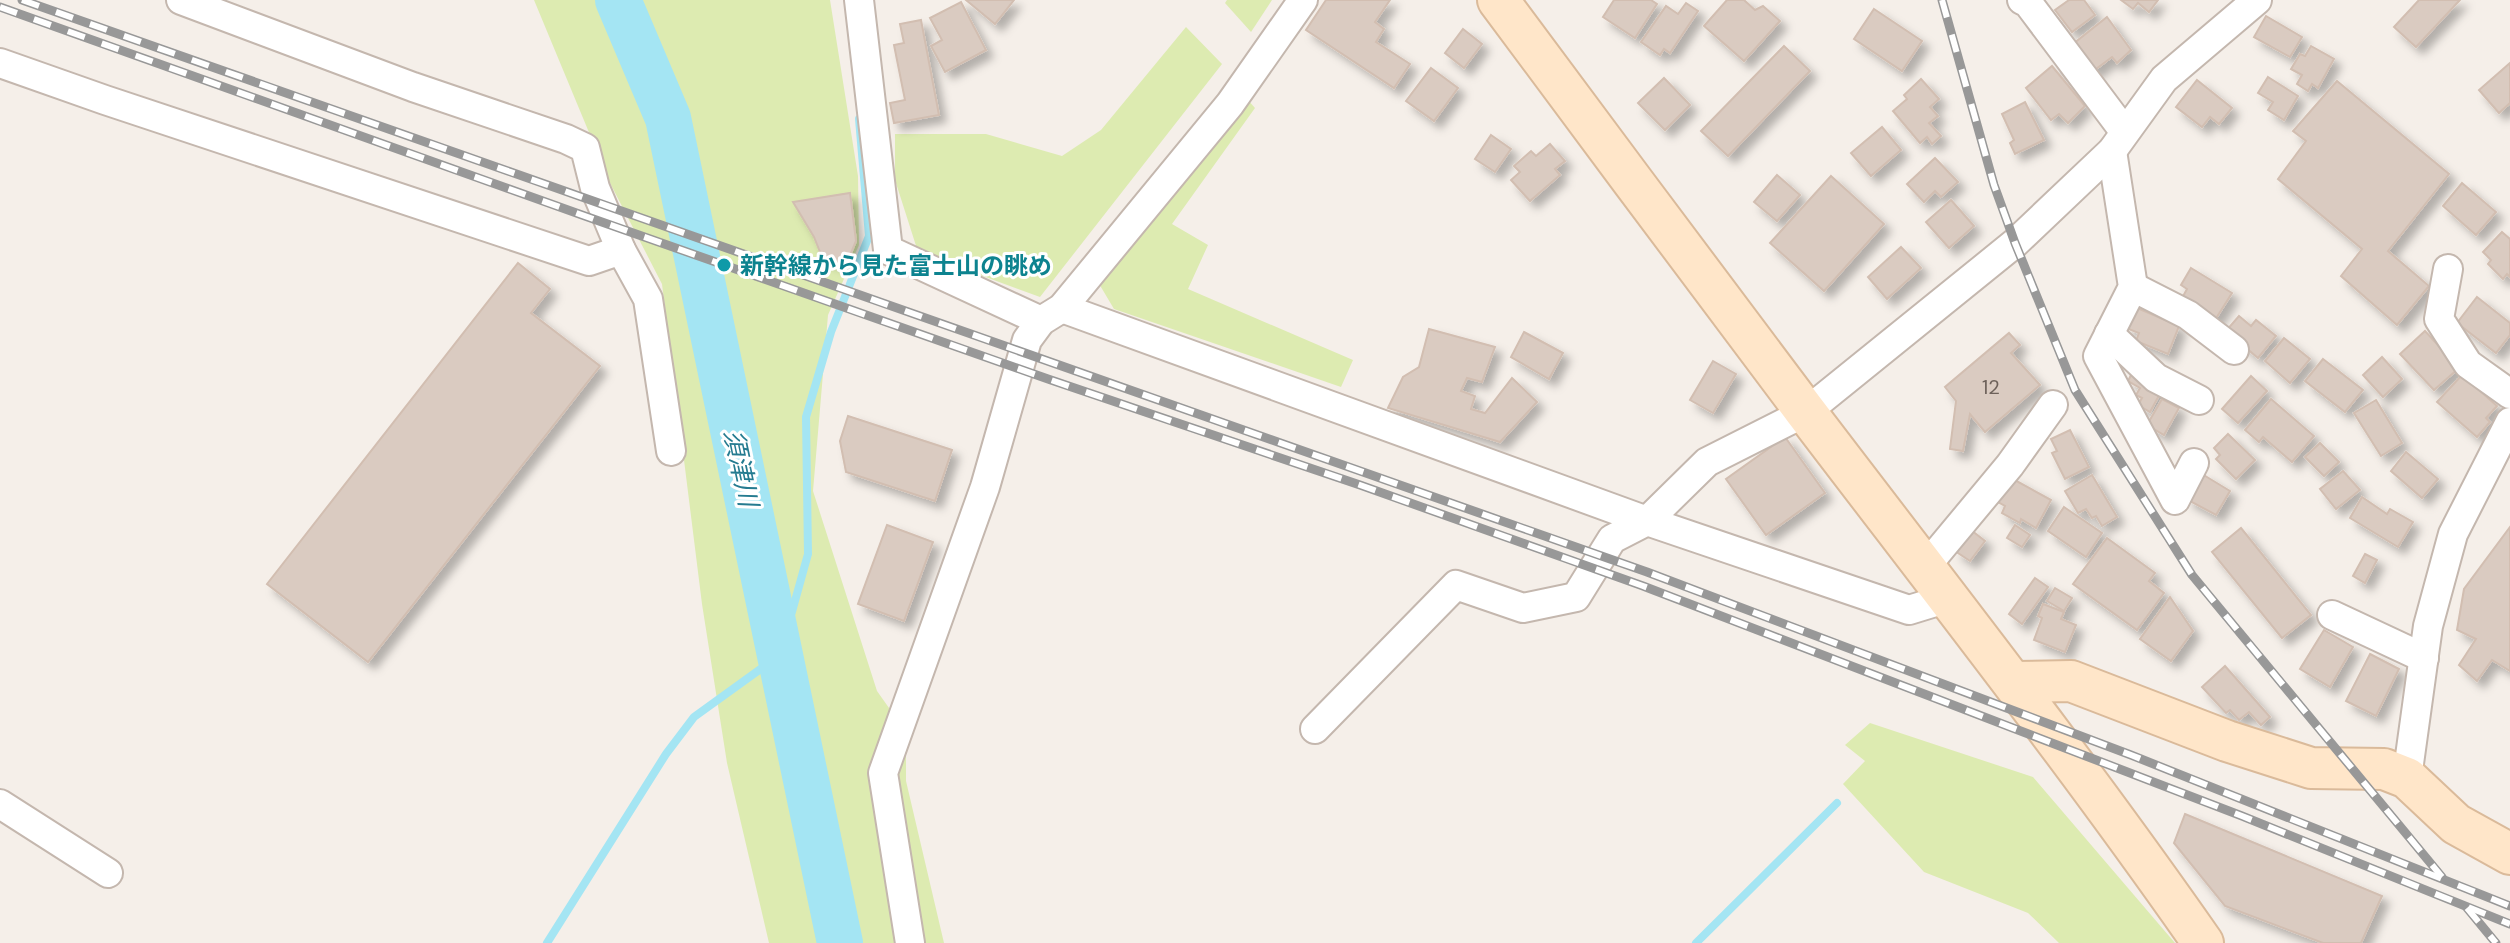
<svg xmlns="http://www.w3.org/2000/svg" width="2510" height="943" font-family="'DM Sans','Noto Sans JP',sans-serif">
  <defs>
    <filter id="shadow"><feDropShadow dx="7" dy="7" stdDeviation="4" flood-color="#0004"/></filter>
  </defs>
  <rect width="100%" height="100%" fill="#f5efe9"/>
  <g fill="#ddebb1">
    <polygon points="534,0 830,0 858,176 859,245 828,315 813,491 877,691 906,732 906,781 944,943 769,943 727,763 702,604 662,284 610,183"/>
    <polygon points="1227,0 1272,0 1251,32 1225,3"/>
    <polygon points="1186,27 1222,64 1040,297 918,252 895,180 895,134 986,134 1062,156 1101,130"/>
    <polygon points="1247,99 1255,108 1172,224 1208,245 1188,289 1353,360 1341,387 1114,309 1098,282"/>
    <polygon points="1870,723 2033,777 2175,943 2059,943 2028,913 1924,872 1843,784 1865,761 1845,745"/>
  </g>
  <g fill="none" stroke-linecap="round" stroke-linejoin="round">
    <g stroke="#a4e5f3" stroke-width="8">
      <polyline points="547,943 666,754 694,717 780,655 808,554 806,417 831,332 869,236 859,119"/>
      <polyline points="1696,943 1837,803"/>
    </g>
    <polyline stroke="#a4e5f3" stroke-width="46" points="618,0 668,118 840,943"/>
  </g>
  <g fill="#dacbc1" stroke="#d2beb1" stroke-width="2" filter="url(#shadow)">
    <polygon points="966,0 1014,0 995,24"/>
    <polygon points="1326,0 1390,0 1375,22 1384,29 1376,42 1410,64 1394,88 1306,30"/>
    <polygon points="1614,0 1651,0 1657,4 1635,38 1603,17"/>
    <polygon points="1727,0 1744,0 1755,10 1763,6 1780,21 1744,61 1704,26"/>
    <polygon points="2069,0 2084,0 2095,15 2072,32 2055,10"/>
    <polygon points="2121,0 2158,0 2149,12 2138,3 2133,9"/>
    <polygon points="2419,0 2460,0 2416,47 2394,27"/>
    <polygon points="961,2 986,50 945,72 931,46 942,40 930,18"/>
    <polygon points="1686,3 1698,11 1670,53 1664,49 1660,55 1641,42 1666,6 1678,14"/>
    <polygon points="1874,9 1922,41 1902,71 1854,39"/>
    <polygon points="2266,16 2302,37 2290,57 2254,37"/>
    <polygon points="2107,17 2131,50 2117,63 2112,57 2092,72 2073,44"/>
    <polygon points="921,20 939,115 894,123 890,103 905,100 894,45 904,43 900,24"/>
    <polygon points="1463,29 1482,44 1464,68 1445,53"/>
    <polygon points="1784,46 1810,71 1728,156 1701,131"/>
    <polygon points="2311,46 2334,59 2318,88 2312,84 2308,91 2297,84 2302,75 2291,69 2300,54 2305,56"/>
    <polygon points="2510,63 2510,103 2499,113 2479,90"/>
    <polygon points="2052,66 2085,106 2068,123 2059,114 2051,120 2026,88"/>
    <polygon points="1431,68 1458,88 1434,121 1406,101"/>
    <polygon points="2268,77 2298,96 2284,120 2268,110 2273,102 2258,93"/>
    <polygon points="1664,78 1690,105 1665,130 1638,103"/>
    <polygon points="1921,79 1939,99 1930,107 1938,116 1929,123 1941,136 1932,144 1927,137 1920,143 1893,111 1907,99 1904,95"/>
    <polygon points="2197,80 2232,108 2219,124 2210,117 2202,127 2176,107"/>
    <polygon points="2337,81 2449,174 2388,251 2429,286 2397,325 2341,276 2362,249 2278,179 2306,141 2293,131"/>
    <polygon points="2025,102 2044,140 2015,154 2010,143 2014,140 2002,114"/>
    <polygon points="1882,127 1901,150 1871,176 1851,153"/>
    <polygon points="1491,135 1511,149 1495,172 1475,159"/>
    <polygon points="1550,144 1565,161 1555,169 1560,175 1530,201 1511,180 1520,172 1514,166 1531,151 1536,156"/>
    <polygon points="1935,158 1958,182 1941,197 1935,191 1924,202 1907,184"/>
    <polygon points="1777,175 1800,195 1777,221 1754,202"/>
    <polygon points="1831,176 1884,224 1824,291 1770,243"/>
    <polygon points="2462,183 2496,212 2476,235 2443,206"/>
    <polygon points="850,193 856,241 846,265 822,257 814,237 793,202"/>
    <polygon points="1951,200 1974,226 1949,248 1926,222"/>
    <polygon points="2502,232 2510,239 2510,277 2507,274 2503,279 2488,264 2491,260 2483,252"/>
    <polygon points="1901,247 1921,268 1887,299 1868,277"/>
    <polygon points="518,263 550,289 531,313 600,366 368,662 267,584"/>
    <polygon points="2191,268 2232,293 2215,320 2181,300 2187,289 2181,285"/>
    <polygon points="2477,297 2510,323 2510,335 2496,353 2457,323"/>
    <polygon points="2135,307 2179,326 2168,354 2136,341 2139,333 2126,328"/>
    <polygon points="2239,316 2251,326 2256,320 2276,336 2258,358 2226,331"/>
    <polygon points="1429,329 1495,347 1482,382 1467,378 1461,391 1475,396 1471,409 1485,413 1512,378 1537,402 1500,442 1388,408 1403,377 1419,367"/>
    <polygon points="2425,331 2459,368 2434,390 2400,354"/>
    <polygon points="1524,332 1563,353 1549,379 1511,357"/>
    <polygon points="2009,333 2020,345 2011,353 2040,385 1985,432 1970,414 1963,451 1950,449 1956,401 1945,387"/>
    <polygon points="2284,338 2310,359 2290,383 2265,361"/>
    <polygon points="2382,357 2402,379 2383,397 2363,375"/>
    <polygon points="2323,359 2363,390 2345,412 2305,381"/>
    <polygon points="1713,361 1736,374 1713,413 1690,400"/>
    <polygon points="2132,373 2162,390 2150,412 2138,405 2142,398 2136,395 2140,388 2128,381"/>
    <polygon points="2462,375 2497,406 2486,418 2490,422 2477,437 2437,402"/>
    <polygon points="2251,376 2267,391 2238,423 2222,409"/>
    <polygon points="2162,399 2179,408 2164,435 2147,425"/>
    <polygon points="2271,399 2314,436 2292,462 2263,437 2259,442 2245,430"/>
    <polygon points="2376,400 2402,443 2381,456 2354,413"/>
    <polygon points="848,416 952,450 935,501 846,472 840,441"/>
    <polygon points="2070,430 2089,467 2065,479 2052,453 2057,451 2051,439"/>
    <polygon points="2228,434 2255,460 2236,479 2216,459 2220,455 2214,448"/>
    <polygon points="1785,437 1825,493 1766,535 1726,479"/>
    <polygon points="2320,443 2339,462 2324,476 2305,457"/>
    <polygon points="2406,452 2438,479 2422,498 2391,471"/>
    <polygon points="2343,471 2360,490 2336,509 2320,489"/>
    <polygon points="2202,474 2230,491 2216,515 2186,499"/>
    <polygon points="2092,475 2117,517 2102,526 2096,516 2092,518 2086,509 2078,513 2065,491"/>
    <polygon points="2011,478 2051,500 2036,528 2021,519 2020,523 2002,513 2005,506 1998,502"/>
    <polygon points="2362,497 2387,514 2390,509 2413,522 2398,547 2350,518"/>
    <polygon points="2064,507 2102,533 2086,557 2048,531"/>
    <polygon points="887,525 933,542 904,621 858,604"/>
    <polygon points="2015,525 2030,535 2022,547 2007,538"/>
    <polygon points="2510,527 2510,671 2492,660 2477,681 2459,665 2476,639 2457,630 2464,589"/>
    <polygon points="2241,528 2311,615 2282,638 2212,552"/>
    <polygon points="1971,530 1985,541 1970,561 1955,551"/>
    <polygon points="2107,538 2155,573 2149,581 2164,593 2137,630 2073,584"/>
    <polygon points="2365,554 2377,560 2365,583 2353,576"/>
    <polygon points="2035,578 2048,587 2022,624 2009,614"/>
    <polygon points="2055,588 2072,598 2064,611 2047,601"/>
    <polygon points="2170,597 2193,631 2171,661 2140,639"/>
    <polygon points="2043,604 2064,612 2061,619 2076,625 2065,652 2034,640 2042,618 2038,616"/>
    <polygon points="2324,630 2353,647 2330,687 2300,669"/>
    <polygon points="2370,654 2399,669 2376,716 2346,701"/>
    <polygon points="2225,666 2270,717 2261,725 2249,712 2239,720 2230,710 2226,713 2202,687"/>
    <polygon points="2185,814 2382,896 2361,943 2323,943 2225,906 2174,843"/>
  </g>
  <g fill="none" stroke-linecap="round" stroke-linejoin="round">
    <defs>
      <g id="street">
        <polyline points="181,0 413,87 566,139 585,148 595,188 621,250"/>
        <polyline points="859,0 888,250 1041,321"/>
        <polyline points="2022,0 2028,3 2124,131"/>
        <polyline points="0,63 105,100 589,261 621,250 648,299 671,451"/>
        <polyline points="2112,151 2133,287 2098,356 2175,500 2194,463"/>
        <polyline points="2448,269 2439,319 2468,364 2510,394"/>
        <polyline points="2133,287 2188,315 2234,350"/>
        <polyline points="1062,308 1647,521 1909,610 1948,598"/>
        <polyline points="2109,334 2156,378 2199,400"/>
        <polyline points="1926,566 2010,465 2053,405"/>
        <polyline points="2332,615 2424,658"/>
        <polyline points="1315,729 1456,585 1523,608 1576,597 1612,539 1647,521 1707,462 1806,412 2015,243 2112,151 2164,79 2257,0"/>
        <polyline points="2407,778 2428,626 2453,534 2510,422"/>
        <polyline points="0,804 108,873"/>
        <polyline points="910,943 883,773 985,487 1027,340 1041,321 1062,308 1230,104 1303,0"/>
      </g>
      <g id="secondary">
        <path d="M1498,0c102,137 204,275 307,411 134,176 271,350 398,532"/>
        <polyline points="2014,682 2071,681 2227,741 2311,768 2384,769 2407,778 2456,824 2510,854"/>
      </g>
    </defs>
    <use href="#street" stroke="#c4b7ae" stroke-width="32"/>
    <use href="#secondary" stroke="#daba9a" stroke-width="44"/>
    <use href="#street" stroke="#fff" stroke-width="28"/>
    <use href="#secondary" stroke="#ffe6c9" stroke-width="40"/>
    <defs>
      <g id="rail">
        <polyline points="22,0 1647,572 2131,755 2510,906"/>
        <polyline points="1942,0 1994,185 2015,243 2075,390 2192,575 2442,877"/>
        <polyline points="0,7 582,215 1048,379 1360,485 1643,586 2242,816 2510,924"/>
        <polyline points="2467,908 2496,943"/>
      </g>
    </defs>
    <use href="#rail" stroke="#989898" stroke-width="9"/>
    <use href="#rail" stroke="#fff" stroke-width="6" stroke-dasharray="18" stroke-linecap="butt"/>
  </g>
  <circle fill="#0f9aa8" stroke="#fff" stroke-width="3" cx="724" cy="265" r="8"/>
  <g text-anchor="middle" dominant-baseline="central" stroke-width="6" stroke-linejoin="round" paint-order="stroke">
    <g font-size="20" fill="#6d615a">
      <text x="1991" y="387">12</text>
    </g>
    <g font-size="24" font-weight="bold" fill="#0d838f" stroke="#fff" text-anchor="start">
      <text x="740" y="265">新幹線から見た富士山の眺め</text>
    </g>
    <g font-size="26" font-style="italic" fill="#247b90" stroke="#fff">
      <text transform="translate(741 468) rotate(78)">須津川</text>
    </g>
  </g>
</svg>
